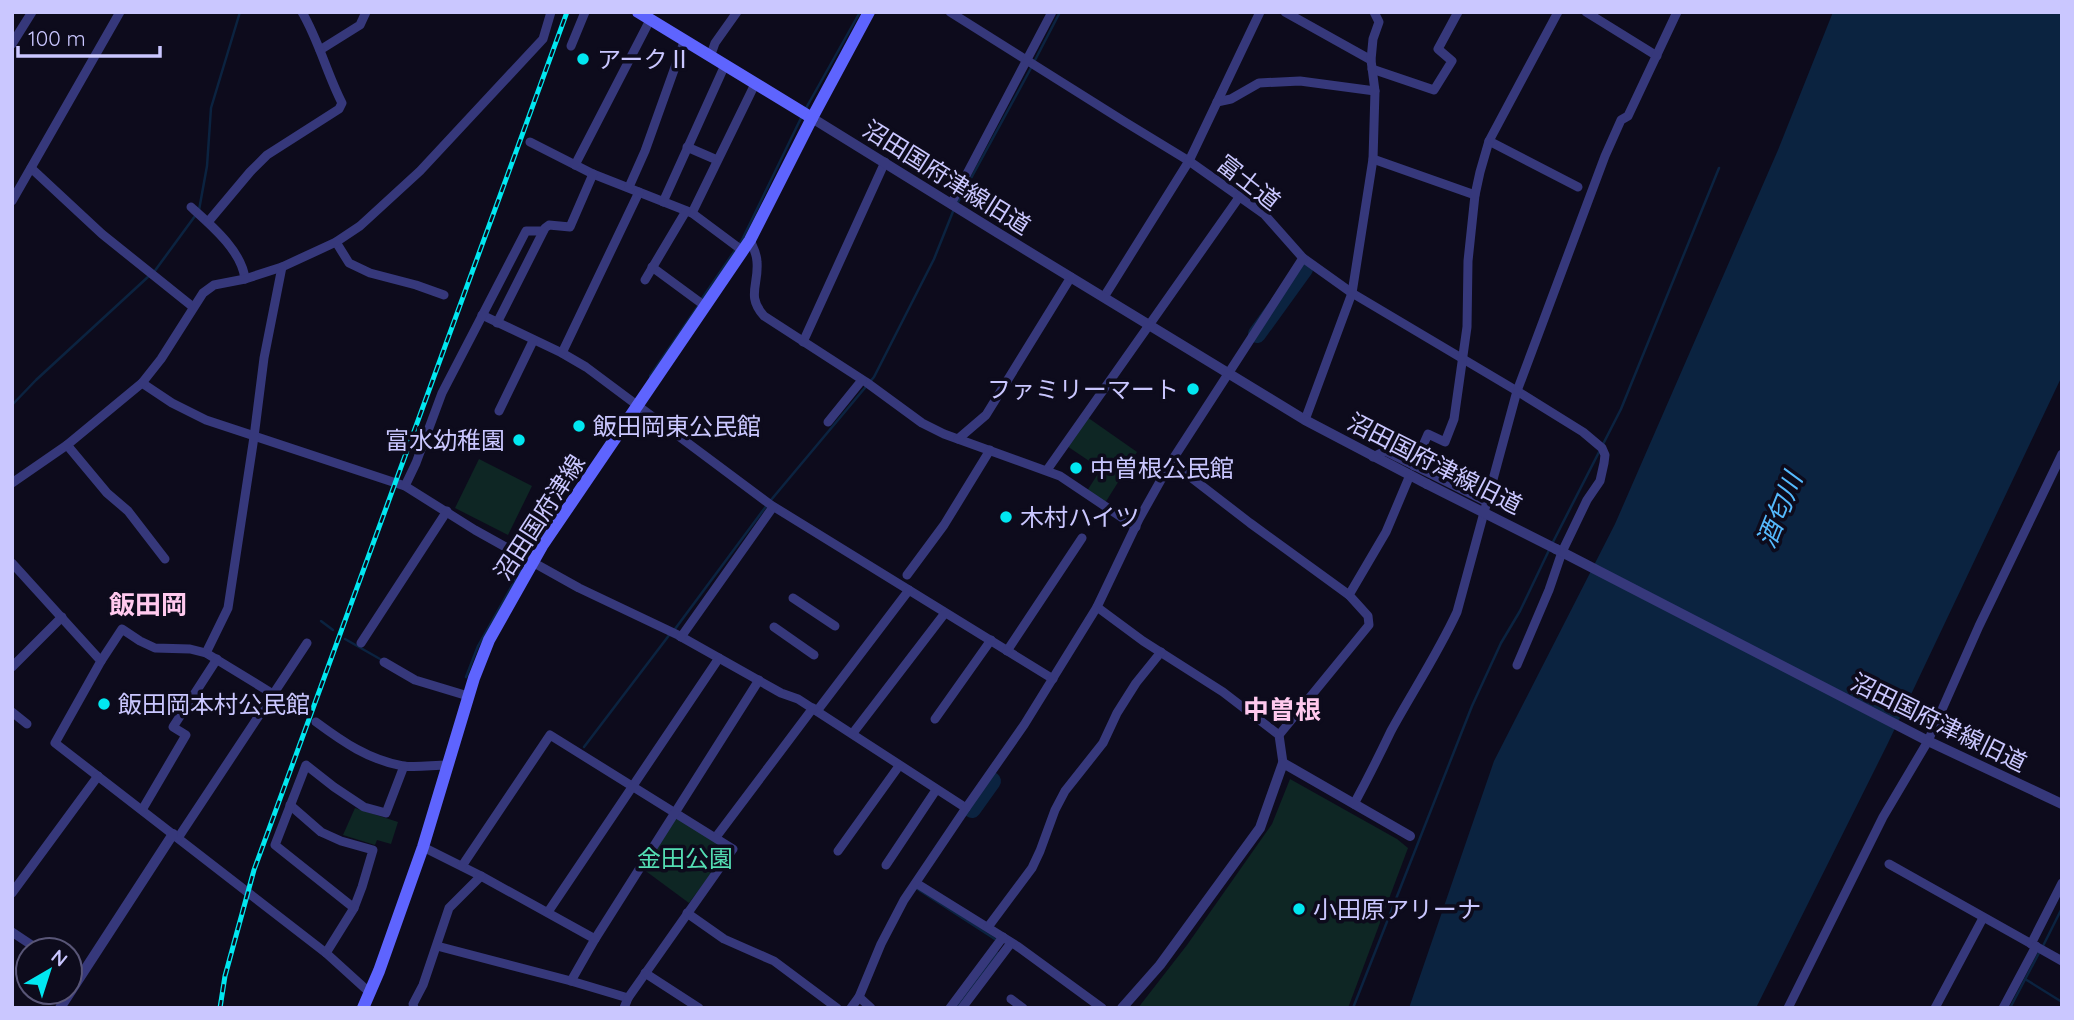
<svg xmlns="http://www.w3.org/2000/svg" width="2074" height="1020" font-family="Quicksand,'Noto Sans JP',sans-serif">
  <rect width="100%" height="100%" fill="#0d0b1c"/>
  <g fill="#0e2624">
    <polygon points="1087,417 1137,452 1105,503 1087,491 1101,469 1067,446"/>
    <polygon points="479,459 532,486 508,535 455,508"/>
    <polygon points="1290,779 1397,839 1408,848 1348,1008 1138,1008 1187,945 1272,824"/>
    <polygon points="355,808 398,822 391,844 377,840 375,845 343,835"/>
    <polygon points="677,815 729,850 689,903 643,869"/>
  </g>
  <polygon fill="#0b2340" points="1833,12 2062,12 2062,376 1888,743 1756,1008 1409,1008 1494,761 1615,524 1778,150"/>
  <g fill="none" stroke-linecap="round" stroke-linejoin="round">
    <g stroke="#0b2340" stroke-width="2.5">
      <polyline points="1034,62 1060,12"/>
      <polyline points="805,110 860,12"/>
      <polyline points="957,204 1031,68"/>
      <polyline points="199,210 207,166 211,108 240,12"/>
      <polyline points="154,272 195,216"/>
      <polyline points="701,300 742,240 802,116"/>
      <polyline points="650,376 698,306"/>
      <polyline points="12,405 36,380 149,276"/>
      <polyline points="771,500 874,377 934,259 954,209"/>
      <polyline points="1553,542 1621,409 1719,168"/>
      <polyline points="321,621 333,630"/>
      <polyline points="675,629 767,505"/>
      <polyline points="345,639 380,659"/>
      <polyline points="466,677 478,646 526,561"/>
      <polyline points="584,747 670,634"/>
      <polyline points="2061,776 2062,777"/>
      <polyline points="916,888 998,941"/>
      <polyline points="2043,946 2062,908"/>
      <polyline points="2025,979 2062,1002"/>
      <polyline points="957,1006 998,953"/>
      <polyline points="1353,1008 1472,706 1501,643 1520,611 1550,548"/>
      <polyline points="2010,1008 2040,951"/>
    </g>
    <g stroke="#0b2340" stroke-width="18">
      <polyline points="1257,334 1304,269"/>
      <polyline points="972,809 992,781"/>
    </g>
    <g stroke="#36387b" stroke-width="9">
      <polyline points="950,12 1125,122 1189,161 1264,214 1303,258 1352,293 1517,391 1583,432 1602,448 1605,455 1604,463 1600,481 1587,500 1562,552 1549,590 1517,665"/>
      <polyline points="1285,12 1371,60"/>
      <polyline points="1586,12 1657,56"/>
      <polyline points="12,44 32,12"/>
      <polyline points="571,46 585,12"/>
      <polyline points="320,50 360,25 366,12"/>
      <polyline points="710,57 715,43 737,12"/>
      <polyline points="1372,69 1434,90 1452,61 1438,49 1458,12"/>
      <polyline points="1217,102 1231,99 1259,83 1300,81 1375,91"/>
      <polyline points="1489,141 1578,187"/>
      <polyline points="530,142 593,174 692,213 743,251"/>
      <polyline points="687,147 717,160"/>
      <polyline points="1373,159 1475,195"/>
      <polyline points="575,165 650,20"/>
      <polyline points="31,168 102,234 193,307"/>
      <polyline points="629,187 645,151 684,42"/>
      <polyline points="12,201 120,12"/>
      <polyline points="663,202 725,65"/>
      <polyline points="951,204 1052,12"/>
      <path d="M191,207c20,18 51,44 54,72"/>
      <polyline points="692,213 755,84"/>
      <path d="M208,222l42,-50 17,-17 72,-46 3,-6c-15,-29 -23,-62 -40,-91"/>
      <path d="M750,240c3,7 7,14 7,22 2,23 -11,34 7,54l102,66 56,41 22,11 116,42 76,51"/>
      <polyline points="336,242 349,263 370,273 416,285 444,295"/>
      <polyline points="652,267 705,306"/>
      <polyline points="645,280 686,211"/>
      <polyline points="1104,297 1189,161 1260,12"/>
      <polyline points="482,315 562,353 586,367 771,505 1053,679"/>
      <polyline points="497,323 545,228 549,225 570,227 593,174"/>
      <polyline points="803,342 885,162"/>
      <polyline points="562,353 639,192"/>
      <polyline points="142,383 172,403 206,420 405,486 475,530 579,588 678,635 781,693 798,699 966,808"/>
      <polyline points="499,411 533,341"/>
      <polyline points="1305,420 1352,293 1373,159 1375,91 1371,60 1373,39 1379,22 1374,12"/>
      <polyline points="828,422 862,380"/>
      <polyline points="958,439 986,415 1071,277"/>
      <polyline points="67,445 107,493 128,511 165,559"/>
      <polyline points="1373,457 1385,451 1487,502"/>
      <polyline points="1171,462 1250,523 1349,595"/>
      <polyline points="1414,466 1428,434 1445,442 1454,419 1467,327 1468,261 1475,195 1480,172 1489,141 1558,12"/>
      <polyline points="1047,470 1240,196"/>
      <polyline points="12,483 67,445 142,383 161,359 203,293 214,285 245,279 282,267 336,242 360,226 420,171 543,39 551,12"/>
      <polyline points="405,486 416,463 442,393 526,231 543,231"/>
      <polyline points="12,563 101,661 55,743 326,953 369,992"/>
      <polyline points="907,575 944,525 990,450"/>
      <polyline points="793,598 835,626"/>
      <polyline points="1097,607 1143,641 1223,692 1279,735 1283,763"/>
      <polyline points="774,627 814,655"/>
      <polyline points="681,637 773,507"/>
      <polyline points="361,643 447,511"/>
      <polyline points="1007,651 1082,538"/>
      <polyline points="206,653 228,608 254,437 264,358 282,267"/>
      <polyline points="101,661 122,629 140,641 155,648 190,649 206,653 273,694"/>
      <polyline points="384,662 415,680 468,696"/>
      <polyline points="12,667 62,617"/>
      <polyline points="817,711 909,590"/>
      <polyline points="12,712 27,724"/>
      <polyline points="935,719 991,640"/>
      <path d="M316,722c27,20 53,38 87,44 14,2 30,-1 44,-1"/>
      <polyline points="853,733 945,613"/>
      <polyline points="1279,735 1369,625 1368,616 1349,595 1386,532 1410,475"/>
      <path d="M1354,804c13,-24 25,-48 37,-73 22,-40 47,-78 66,-119l60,-221 88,-235 16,-36 7,-4 49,-104"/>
      <polyline points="290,805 321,832 341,841 373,850 362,887 354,908 326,953"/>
      <polyline points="142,810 186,735 173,727 217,659"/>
      <polyline points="716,837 813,708"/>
      <polyline points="178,838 307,643"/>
      <polyline points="423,847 481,876 595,939 571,981 628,998 624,1008"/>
      <polyline points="838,851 899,766"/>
      <polyline points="1889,864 2062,961"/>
      <polyline points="886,865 936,790"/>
      <polyline points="462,866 550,735 733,849 628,998"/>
      <polyline points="916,883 1017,946 1102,1008"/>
      <polyline points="12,893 98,776"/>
      <polyline points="354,908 275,845 306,765 334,787 364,807 386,813 404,766"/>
      <polyline points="548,912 719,658"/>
      <polyline points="687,913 724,939 774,961 837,1008"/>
      <polyline points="988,927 1032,868 1040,851 1055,810 1065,791 1103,743 1117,713 1136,683 1161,652"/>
      <polyline points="12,932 39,950"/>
      <polyline points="595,939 759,680"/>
      <polyline points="2031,944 2062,883"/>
      <polyline points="437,946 571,981"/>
      <polyline points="645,973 699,1008"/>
      <polyline points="859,997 871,1008"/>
      <polyline points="1011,999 1023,1008"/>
      <polyline points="414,1008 413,1004 423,985 449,908 481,876"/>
      <polyline points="851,1008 859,997 881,944 904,900 966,808 1024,725 1097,607 1139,519 1171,462 1303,258"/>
      <polyline points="950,1008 1003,937"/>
      <polyline points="962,1008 1011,943"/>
      <polyline points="1788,1008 1883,817 1928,741 1979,626 2062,454"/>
      <polyline points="1935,1008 1983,918"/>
      <polyline points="2003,1008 2036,946"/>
    </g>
    <g stroke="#36387b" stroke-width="10">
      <polyline points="812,118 998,233 1305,420 1427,484"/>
      <polyline points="1556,549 1928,741 2062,804"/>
      <polyline points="60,1008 173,834"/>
      <polyline points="1122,1008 1160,965 1260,828 1283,763 1410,836"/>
    </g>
    <g stroke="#5e64fe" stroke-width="12">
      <polyline points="638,12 812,118"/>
      <polyline points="363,1008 379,971 423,847 474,678 489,640 542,546 750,240 812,118 869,12"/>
    </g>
    <defs>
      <polyline id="rail" points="220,1008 225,976 254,870 567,12"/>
    </defs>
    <use href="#rail" stroke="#01e7f0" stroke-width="5"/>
    <use href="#rail" stroke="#0d0b1c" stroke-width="2.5" stroke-dasharray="8" stroke-linecap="butt"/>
    <polyline stroke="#36387b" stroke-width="10" points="1427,484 1556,549"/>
  </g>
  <g fill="#01e7f0" stroke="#0d0b1c" stroke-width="2.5">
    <circle cx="583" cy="59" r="7"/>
    <circle cx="1193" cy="389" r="7"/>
    <circle cx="579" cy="426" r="7"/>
    <circle cx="519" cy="440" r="7"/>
    <circle cx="1076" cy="468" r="7"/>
    <circle cx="1006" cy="517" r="7"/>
    <circle cx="104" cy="704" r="7"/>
    <circle cx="1299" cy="909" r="7"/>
  </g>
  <g text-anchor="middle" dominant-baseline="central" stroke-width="7" stroke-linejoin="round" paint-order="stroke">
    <g font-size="24" fill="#cac7ff" stroke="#0d0b1c" text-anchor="start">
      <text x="597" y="59">アークⅡ</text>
      <text x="1179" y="389" text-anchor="end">ファミリーマート</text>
      <text x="593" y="426">飯田岡東公民館</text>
      <text x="505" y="440" text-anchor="end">富水幼稚園</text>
      <text x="1090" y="468">中曽根公民館</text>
      <text x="1020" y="517">木村ハイツ</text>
      <text x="118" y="704">飯田岡本村公民館</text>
      <text x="1313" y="909">小田原アリーナ</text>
    </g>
    <g font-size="24" fill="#cac7ff" stroke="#0d0b1c">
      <text transform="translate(947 177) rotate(32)">沼田国府津線旧道</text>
      <text transform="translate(1249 182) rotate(38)">富士道</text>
      <text transform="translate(1435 463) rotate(27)">沼田国府津線旧道</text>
      <text transform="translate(539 517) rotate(-57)">沼田国府津線</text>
      <text transform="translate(1939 722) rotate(26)">沼田国府津線旧道</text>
    </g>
    <g font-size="24" fill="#54ddb3" stroke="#0d0b1c">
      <text x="685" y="858">金田公園</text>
    </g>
    <g font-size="26" font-style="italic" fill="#55bafe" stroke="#0d0b1c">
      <text transform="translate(1779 510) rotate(-68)">酒匂川</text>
    </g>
    <g font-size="26" font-weight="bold" fill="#ffc9ee" stroke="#0d0b1c">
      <text x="148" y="604">飯田岡</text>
      <text x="1282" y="709">中曽根</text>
    </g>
  </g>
  <rect width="2074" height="1020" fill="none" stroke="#cac7ff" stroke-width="28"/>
  <g transform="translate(49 971) rotate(39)"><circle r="33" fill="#0d0b1c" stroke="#595677" stroke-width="2"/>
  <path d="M0-5L12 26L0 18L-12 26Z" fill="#01e7f0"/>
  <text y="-10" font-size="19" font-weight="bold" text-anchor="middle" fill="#cac7ff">N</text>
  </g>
  <path d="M18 46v10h142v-10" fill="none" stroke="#cac7ff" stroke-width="3.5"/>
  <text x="28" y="46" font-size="21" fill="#cac7ff" stroke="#0d0b1c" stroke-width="5" paint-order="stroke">100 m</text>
</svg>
